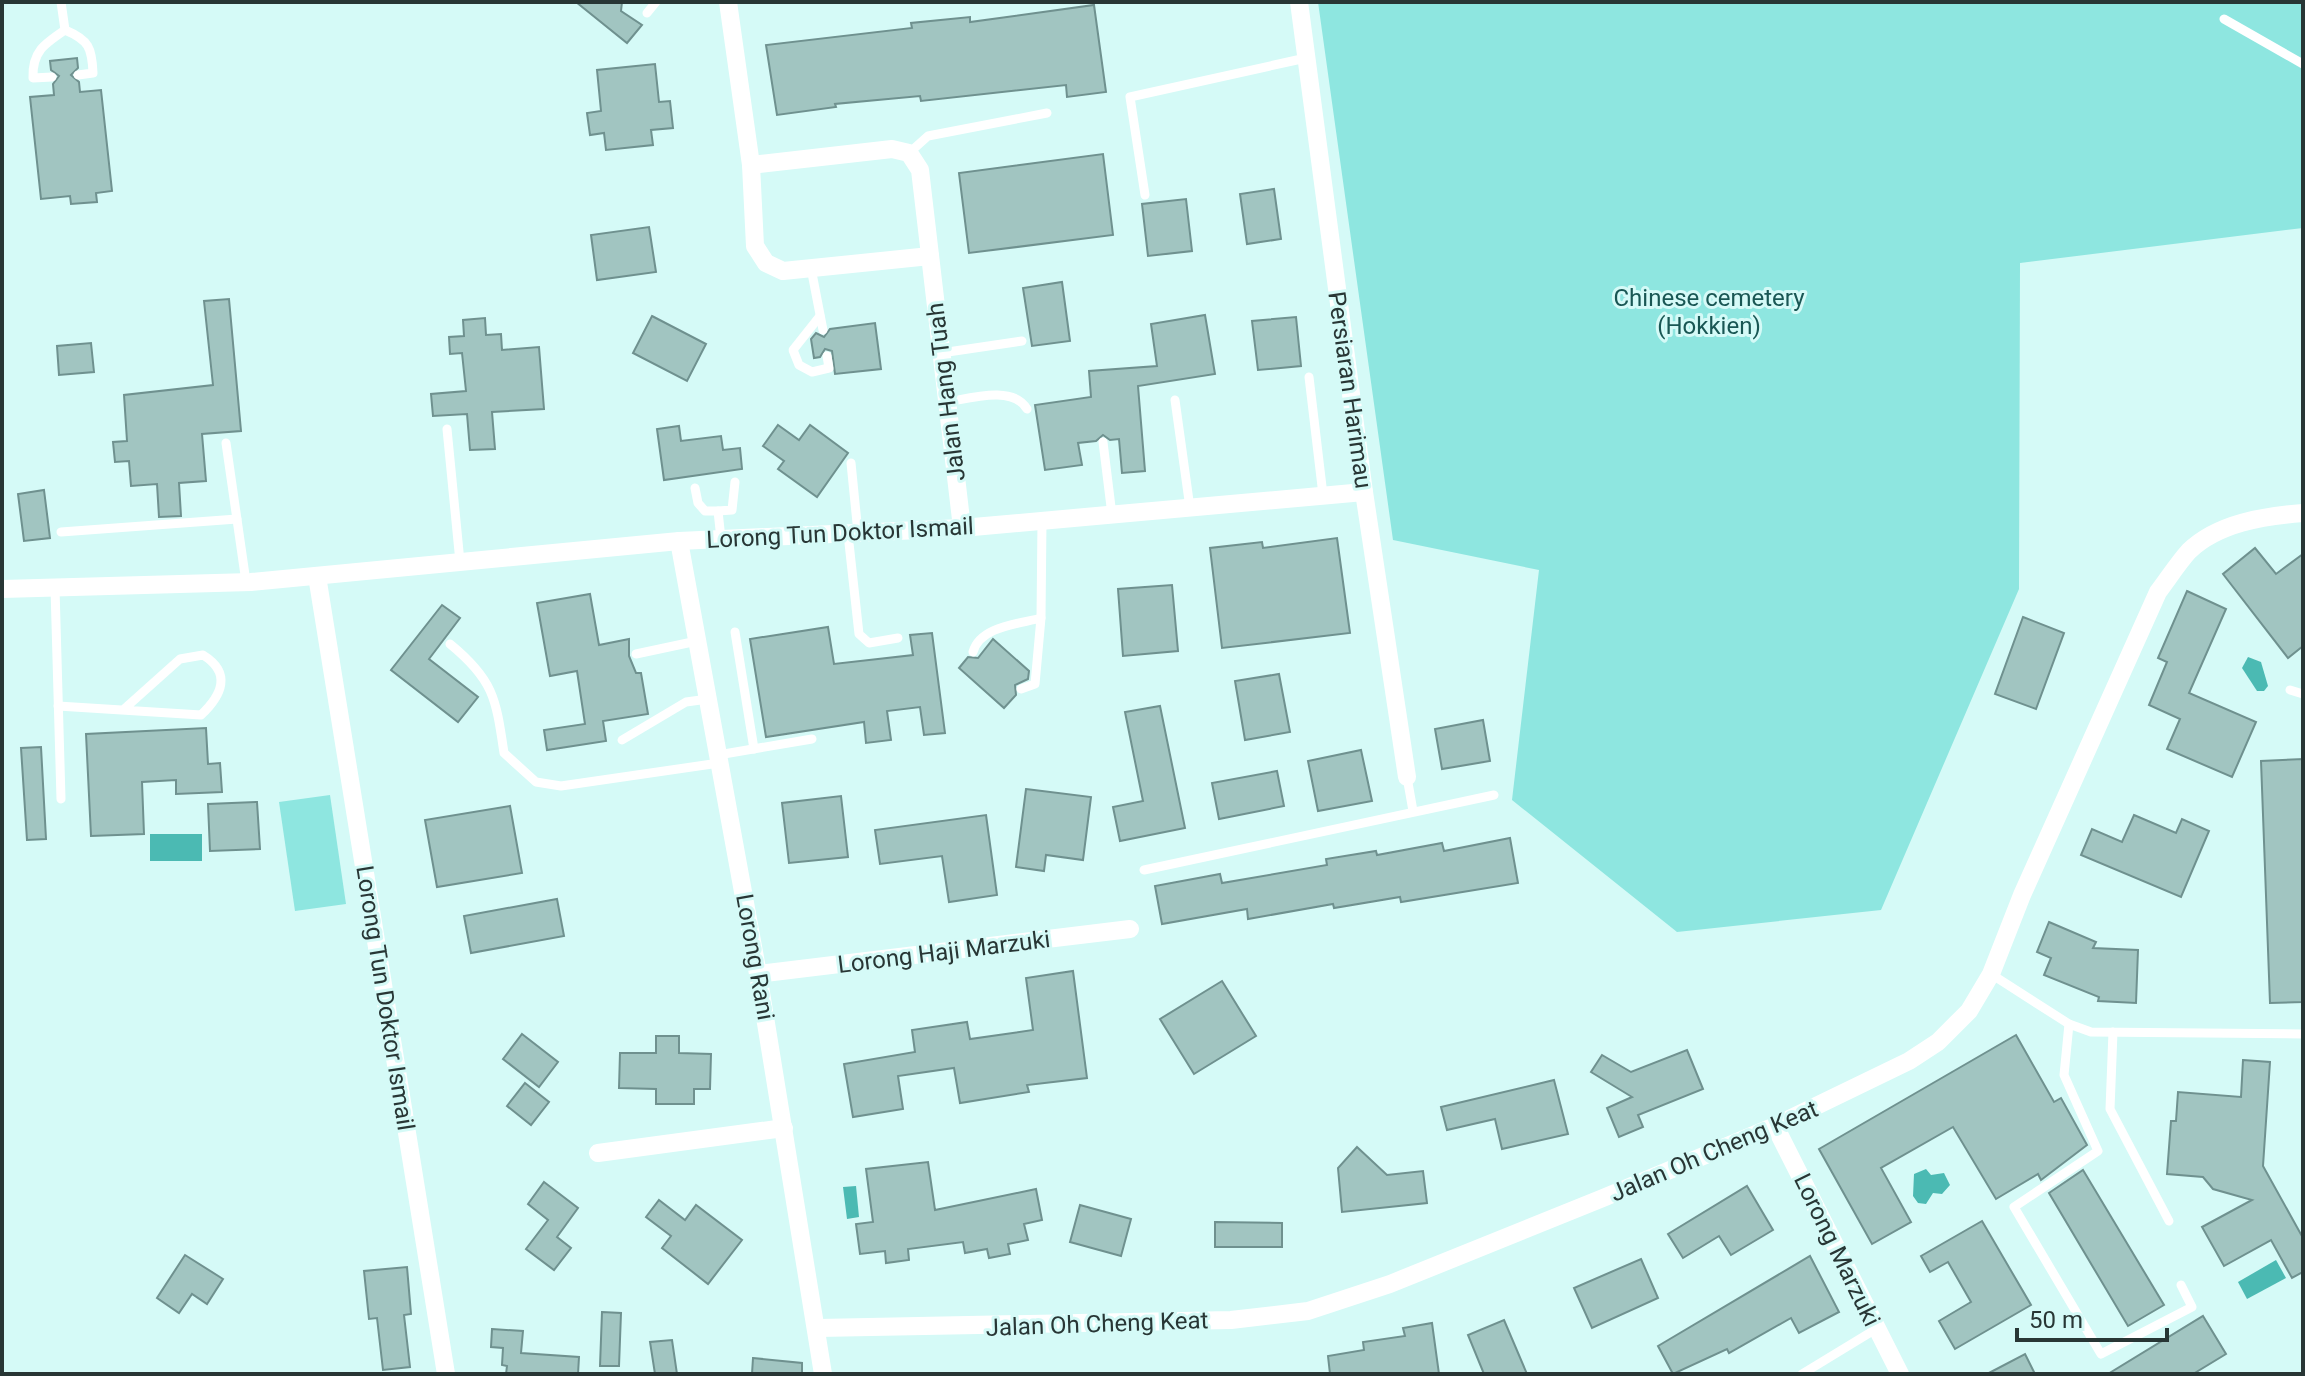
<svg xmlns="http://www.w3.org/2000/svg" width="2305" height="1376" font-family="Roboto,sans-serif">
  <rect width="100%" height="100%" fill="#d5faf7"/>
  <g fill="#8ee6e0">
    <polygon points="1318,2 2303,2 2303,228 2020,263 2019,589 1881,910 1677,932 1512,800 1539,570 1393,540"/>
    <polygon points="330,795 346,904 295,911 279,802"/>
  </g>
  <g fill="#4bbab3">
    <polygon points="2248,657 2261,662 2268,686 2264,691 2257,691 2242,668"/>
    <rect x="150" y="834" width="52" height="27"/>
    <polygon points="1926,1169 1931,1175 1944,1173 1950,1185 1942,1194 1933,1193 1926,1204 1918,1203 1913,1196 1914,1174"/>
    <polygon points="856,1186 859,1217 847,1219 843,1187"/>
    <polygon points="2276,1260 2286,1278 2247,1299 2238,1282"/>
  </g>
  <g fill="#a1c5c1" stroke="#6f918f" stroke-width="2">
    <polygon points="576,2 622,2 621,11 642,25 627,43"/>
    <polygon points="1094,5 1106,92 1067,97 1066,85 921,101 920,96 835,104 836,107 777,115 766,45 912,28 911,23 970,17 970,22"/>
    <polygon points="77,58 78,68 71,75 79,82 80,92 101,90 112,191 96,193 97,202 71,204 70,196 41,199 30,97 54,95 53,84 59,76 51,70 50,61"/>
    <polygon points="655,64 659,102 670,101 673,128 651,130 653,145 606,150 604,133 590,135 587,113 601,111 597,70"/>
    <polygon points="1103,154 1113,235 969,253 959,173"/>
    <polygon points="1274,189 1281,239 1247,244 1240,194"/>
    <polygon points="1186,199 1192,251 1148,256 1142,204"/>
    <polygon points="649,227 656,272 597,280 591,235"/>
    <polygon points="1062,282 1070,341 1032,346 1023,288"/>
    <polygon points="229,299 241,431 202,434 206,481 179,483 181,516 159,517 157,484 131,486 129,461 115,462 113,442 127,441 124,395 213,385 204,301"/>
    <polygon points="1205,315 1215,374 1138,386 1145,471 1122,473 1119,439 1110,440 1103,435 1096,441 1078,443 1082,465 1045,470 1035,405 1091,397 1089,371 1157,366 1151,324"/>
    <polygon points="652,316 706,344 687,381 633,353"/>
    <polygon points="1296,317 1301,366 1258,370 1252,321"/>
    <polygon points="485,318 486,335 501,334 502,350 539,347 544,409 492,412 495,449 470,450 467,414 433,416 431,394 466,391 462,353 450,354 449,337 464,336 463,320"/>
    <polygon points="875,323 881,369 835,374 832,351 825,349 820,357 814,358 811,339 816,333 824,337 830,329"/>
    <polygon points="91,343 94,372 59,375 57,346"/>
    <polygon points="778,425 799,440 810,425 848,453 817,497 778,469 784,461 763,446"/>
    <polygon points="679,426 681,441 721,436 723,450 740,448 742,469 664,480 657,429"/>
    <polygon points="44,490 50,538 24,541 18,494"/>
    <polygon points="1337,538 1350,633 1222,648 1210,548 1262,542 1263,548"/>
    <polygon points="2255,548 2276,574 2303,554 2303,646 2288,658 2223,574"/>
    <polygon points="1172,585 1178,651 1123,656 1118,589"/>
    <polygon points="2187,591 2226,609 2189,693 2256,722 2232,777 2167,749 2180,719 2149,705 2167,662 2158,658"/>
    <polygon points="590,594 599,645 629,639 629,656 636,673 641,673 648,714 603,721 606,741 547,750 544,730 585,724 577,671 550,676 537,603"/>
    <polygon points="442,605 460,618 429,659 478,697 458,722 391,670"/>
    <polygon points="2023,617 2064,633 2036,709 1995,694"/>
    <polygon points="828,627 834,664 913,655 910,635 932,633 945,733 924,735 920,707 887,711 891,740 866,743 864,722 766,737 750,639"/>
    <polygon points="993,639 1029,671 1028,679 1015,685 1016,695 1004,708 959,668 968,657 978,658"/>
    <polygon points="1279,674 1290,732 1245,740 1235,681"/>
    <polygon points="1160,706 1185,828 1120,841 1113,807 1143,801 1125,712"/>
    <polygon points="1483,720 1490,761 1442,769 1435,729"/>
    <polygon points="206,728 208,764 220,763 222,792 176,794 176,780 142,782 144,834 91,836 86,734"/>
    <polygon points="41,747 46,839 27,840 21,748"/>
    <polygon points="1361,750 1372,801 1318,811 1308,761"/>
    <polygon points="2303,759 2303,1002 2270,1003 2261,761"/>
    <polygon points="1277,771 1284,806 1219,819 1212,783"/>
    <polygon points="1026,789 1091,797 1083,860 1046,855 1044,871 1016,867"/>
    <polygon points="841,796 848,857 789,863 782,803"/>
    <polygon points="257,802 260,849 210,851 208,804"/>
    <polygon points="510,806 522,873 437,887 425,820"/>
    <polygon points="986,815 997,895 949,902 942,856 880,864 875,830"/>
    <polygon points="2134,815 2176,833 2182,819 2209,831 2181,897 2081,855 2092,829 2122,842"/>
    <polygon points="1510,838 1518,883 1401,902 1400,897 1334,908 1333,904 1248,919 1247,909 1162,924 1155,886 1220,874 1222,883 1327,865 1326,859 1376,851 1377,855 1442,843 1444,851"/>
    <polygon points="557,899 564,936 471,953 464,916"/>
    <polygon points="2049,922 2096,942 2093,948 2138,950 2136,1003 2098,1001 2099,997 2044,975 2051,958 2037,952"/>
    <polygon points="1073,971 1087,1078 1027,1085 1029,1092 960,1103 954,1068 898,1076 903,1109 853,1117 844,1064 915,1052 912,1030 967,1022 970,1039 1033,1030 1026,978"/>
    <polygon points="1222,981 1256,1036 1194,1074 1160,1019"/>
    <polygon points="522,1034 558,1062 539,1087 503,1059"/>
    <polygon points="2016,1035 2054,1102 2061,1098 2087,1145 2041,1180 2038,1174 1996,1199 1953,1127 1881,1168 1911,1222 1872,1244 1819,1149"/>
    <polygon points="656,1036 679,1036 679,1053 711,1054 710,1089 694,1089 694,1104 656,1104 656,1089 619,1088 620,1053 656,1053"/>
    <polygon points="1687,1050 1703,1089 1638,1115 1643,1127 1619,1137 1607,1108 1632,1097 1591,1072 1602,1055 1631,1072"/>
    <polygon points="2243,1060 2270,1062 2263,1166 2303,1238 2303,1272 2292,1278 2271,1240 2224,1266 2202,1227 2252,1200 2213,1189 2203,1177 2167,1174 2171,1121 2176,1121 2178,1092 2241,1097"/>
    <polygon points="1554,1080 1568,1134 1502,1149 1495,1119 1447,1130 1441,1107"/>
    <polygon points="525,1083 549,1102 531,1125 507,1106"/>
    <polygon points="1357,1147 1387,1175 1423,1171 1427,1203 1342,1212 1338,1168"/>
    <polygon points="928,1162 935,1210 1036,1189 1042,1220 1024,1224 1028,1240 1008,1244 1010,1254 989,1258 987,1249 965,1253 963,1242 908,1249 909,1260 886,1263 885,1251 860,1254 856,1224 873,1222 866,1169"/>
    <polygon points="2083,1170 2164,1305 2128,1326 2049,1193"/>
    <polygon points="544,1182 578,1208 557,1237 571,1248 554,1270 526,1249 548,1220 528,1204"/>
    <polygon points="1747,1186 1773,1230 1731,1255 1719,1236 1683,1258 1668,1234"/>
    <polygon points="659,1200 685,1220 696,1205 742,1240 708,1284 662,1248 671,1236 646,1217"/>
    <polygon points="1080,1205 1131,1219 1121,1256 1070,1242"/>
    <polygon points="1982,1221 2031,1305 1955,1349 1939,1321 1971,1302 1948,1262 1930,1272 1921,1256"/>
    <polygon points="1215,1222 1282,1223 1282,1247 1215,1247"/>
    <polygon points="185,1255 223,1279 207,1304 192,1294 179,1313 157,1298"/>
    <polygon points="1810,1256 1839,1312 1799,1333 1791,1318 1729,1353 1727,1349 1673,1374 1658,1346"/>
    <polygon points="1641,1259 1658,1298 1592,1328 1574,1288"/>
    <polygon points="407,1267 411,1314 404,1315 410,1367 383,1370 377,1318 369,1319 364,1271"/>
    <polygon points="602,1312 621,1313 619,1366 600,1366"/>
    <polygon points="2203,1316 2226,1354 2193,1374 2108,1374"/>
    <polygon points="1504,1320 1527,1374 1484,1374 1468,1335"/>
    <polygon points="1432,1323 1439,1374 1330,1374 1328,1356 1364,1350 1363,1342 1405,1336 1403,1328"/>
    <polygon points="492,1329 523,1331 521,1353 579,1357 578,1374 506,1374 507,1366 502,1365 503,1348 491,1347"/>
    <polygon points="672,1340 677,1374 655,1374 650,1342"/>
    <polygon points="2025,1354 2035,1374 1987,1374"/>
    <polygon points="753,1358 802,1363 802,1374 752,1374"/>
  </g>
  <g fill="none" stroke-linecap="round" stroke-linejoin="round">
    <g stroke="#fff" stroke-width="9">
      <path d="M61,2l4,28c24,10 27,18 28,43l-15,2"/>
      <polyline points="647,13 656,2"/>
      <polyline points="2224,19 2303,64"/>
      <path d="M52,77l-19,1c-1,-26 11,-34 32,-48"/>
      <polyline points="909,153 928,136 1047,113"/>
      <polyline points="1145,195 1130,97 1306,58"/>
      <polyline points="811,268 823,330"/>
      <polyline points="820,316 793,350 799,365 812,372 829,368 827,356"/>
      <polyline points="941,353 1022,341"/>
      <polyline points="1309,377 1323,495"/>
      <polyline points="1175,400 1190,508"/>
      <path d="M947,402c24,-4 66,-17 80,7"/>
      <polyline points="447,429 460,562"/>
      <polyline points="1103,442 1112,515"/>
      <polyline points="226,443 246,582"/>
      <polyline points="851,463 858,533"/>
      <polyline points="695,488 698,503 705,511 718,511 721,539"/>
      <polyline points="718,511 732,510 735,482"/>
      <polyline points="61,532 237,519"/>
      <polyline points="848,534 859,634 869,643 898,638"/>
      <polyline points="55,588 61,799"/>
      <polyline points="735,632 754,749"/>
      <path d="M450,644c44,36 46,55 54,109l32,29 25,4 158,-23"/>
      <path d="M973,652c7,-26 46,-28 68,-34"/>
      <polyline points="636,654 697,641"/>
      <polyline points="1021,689 1035,684 1041,618 1042,521"/>
      <polyline points="2290,690 2303,694"/>
      <path d="M58,706l143,9c21,-20 31,-42 2,-60l-23,4 -57,51"/>
      <polyline points="622,740 686,702 708,699"/>
      <polyline points="718,755 812,739"/>
      <polyline points="1407,777 1413,811"/>
      <polyline points="1144,870 1494,795"/>
      <polyline points="1991,974 2069,1024 2091,1032 2303,1034"/>
      <polyline points="2069,1024 2064,1075 2098,1151 2014,1207 2101,1354 2192,1307 2181,1285"/>
      <polyline points="2113,1032 2110,1109 2169,1221"/>
      <polyline points="1802,1374 1876,1329"/>
    </g>
    <g stroke="#fff" stroke-width="18">
      <polyline points="728,2 751,165 755,246 766,263 783,271 930,256"/>
      <polyline points="1299,2 1364,492 1407,777"/>
      <polyline points="751,165 892,149 909,153 920,170 962,528"/>
      <polyline points="679,541 758,974 823,1374"/>
      <polyline points="317,576 446,1374"/>
      <polyline points="2,589 251,582 679,541 962,528 1364,492"/>
      <polyline points="758,974 1130,929"/>
      <polyline points="1775,1126 1900,1374"/>
      <polyline points="598,1153 784,1128"/>
      <path d="M818,1328l413,-8 77,-9 82,-27 213,-86 172,-72 134,-65 29,-19 31,-31 22,-37 31,-79 136,-303c10,-13 20,-29 31,-41 29,-28 75,-35 114,-38"/>
    </g>
  </g>
  <g text-anchor="middle" dominant-baseline="central" stroke-width="6" stroke-linejoin="round" paint-order="stroke">
    <g font-size="24" fill="#195754" stroke="#d5faf7">
      <text x="1709" y="298">Chinese cemetery<tspan x="1709" dy="28">(Hokkien)</tspan></text>
    </g>
    <g font-size="24" fill="#283635" stroke="#d5faf7">
      <text transform="translate(1350 390) rotate(82)">Persiaran Harimau</text>
      <text transform="translate(946 392) rotate(-97)">Jalan Hang Tuah</text>
      <text transform="translate(840 533) rotate(-3)">Lorong Tun Doktor Ismail</text>
      <text transform="translate(944 952) rotate(-7)">Lorong Haji Marzuki</text>
      <text transform="translate(755 957) rotate(80)">Lorong Rani</text>
      <text transform="translate(385 998) rotate(81)">Lorong Tun Doktor Ismail</text>
      <text transform="translate(1714 1151) rotate(-23)">Jalan Oh Cheng Keat</text>
      <text transform="translate(1837 1250) rotate(64)">Lorong Marzuki</text>
      <text transform="translate(1097 1324) rotate(-2)">Jalan Oh Cheng Keat</text>
    </g>
  </g>
  <rect width="2305" height="1376" fill="none" stroke="#283635" stroke-width="8"/>
  <path d="M2017 1328v12h150v-12" fill="none" stroke="#283635" stroke-width="4"/>
  <text x="2029" y="1328" font-size="24" fill="#283635" stroke="#d5faf7" stroke-width="6" paint-order="stroke">50 m</text>
</svg>
